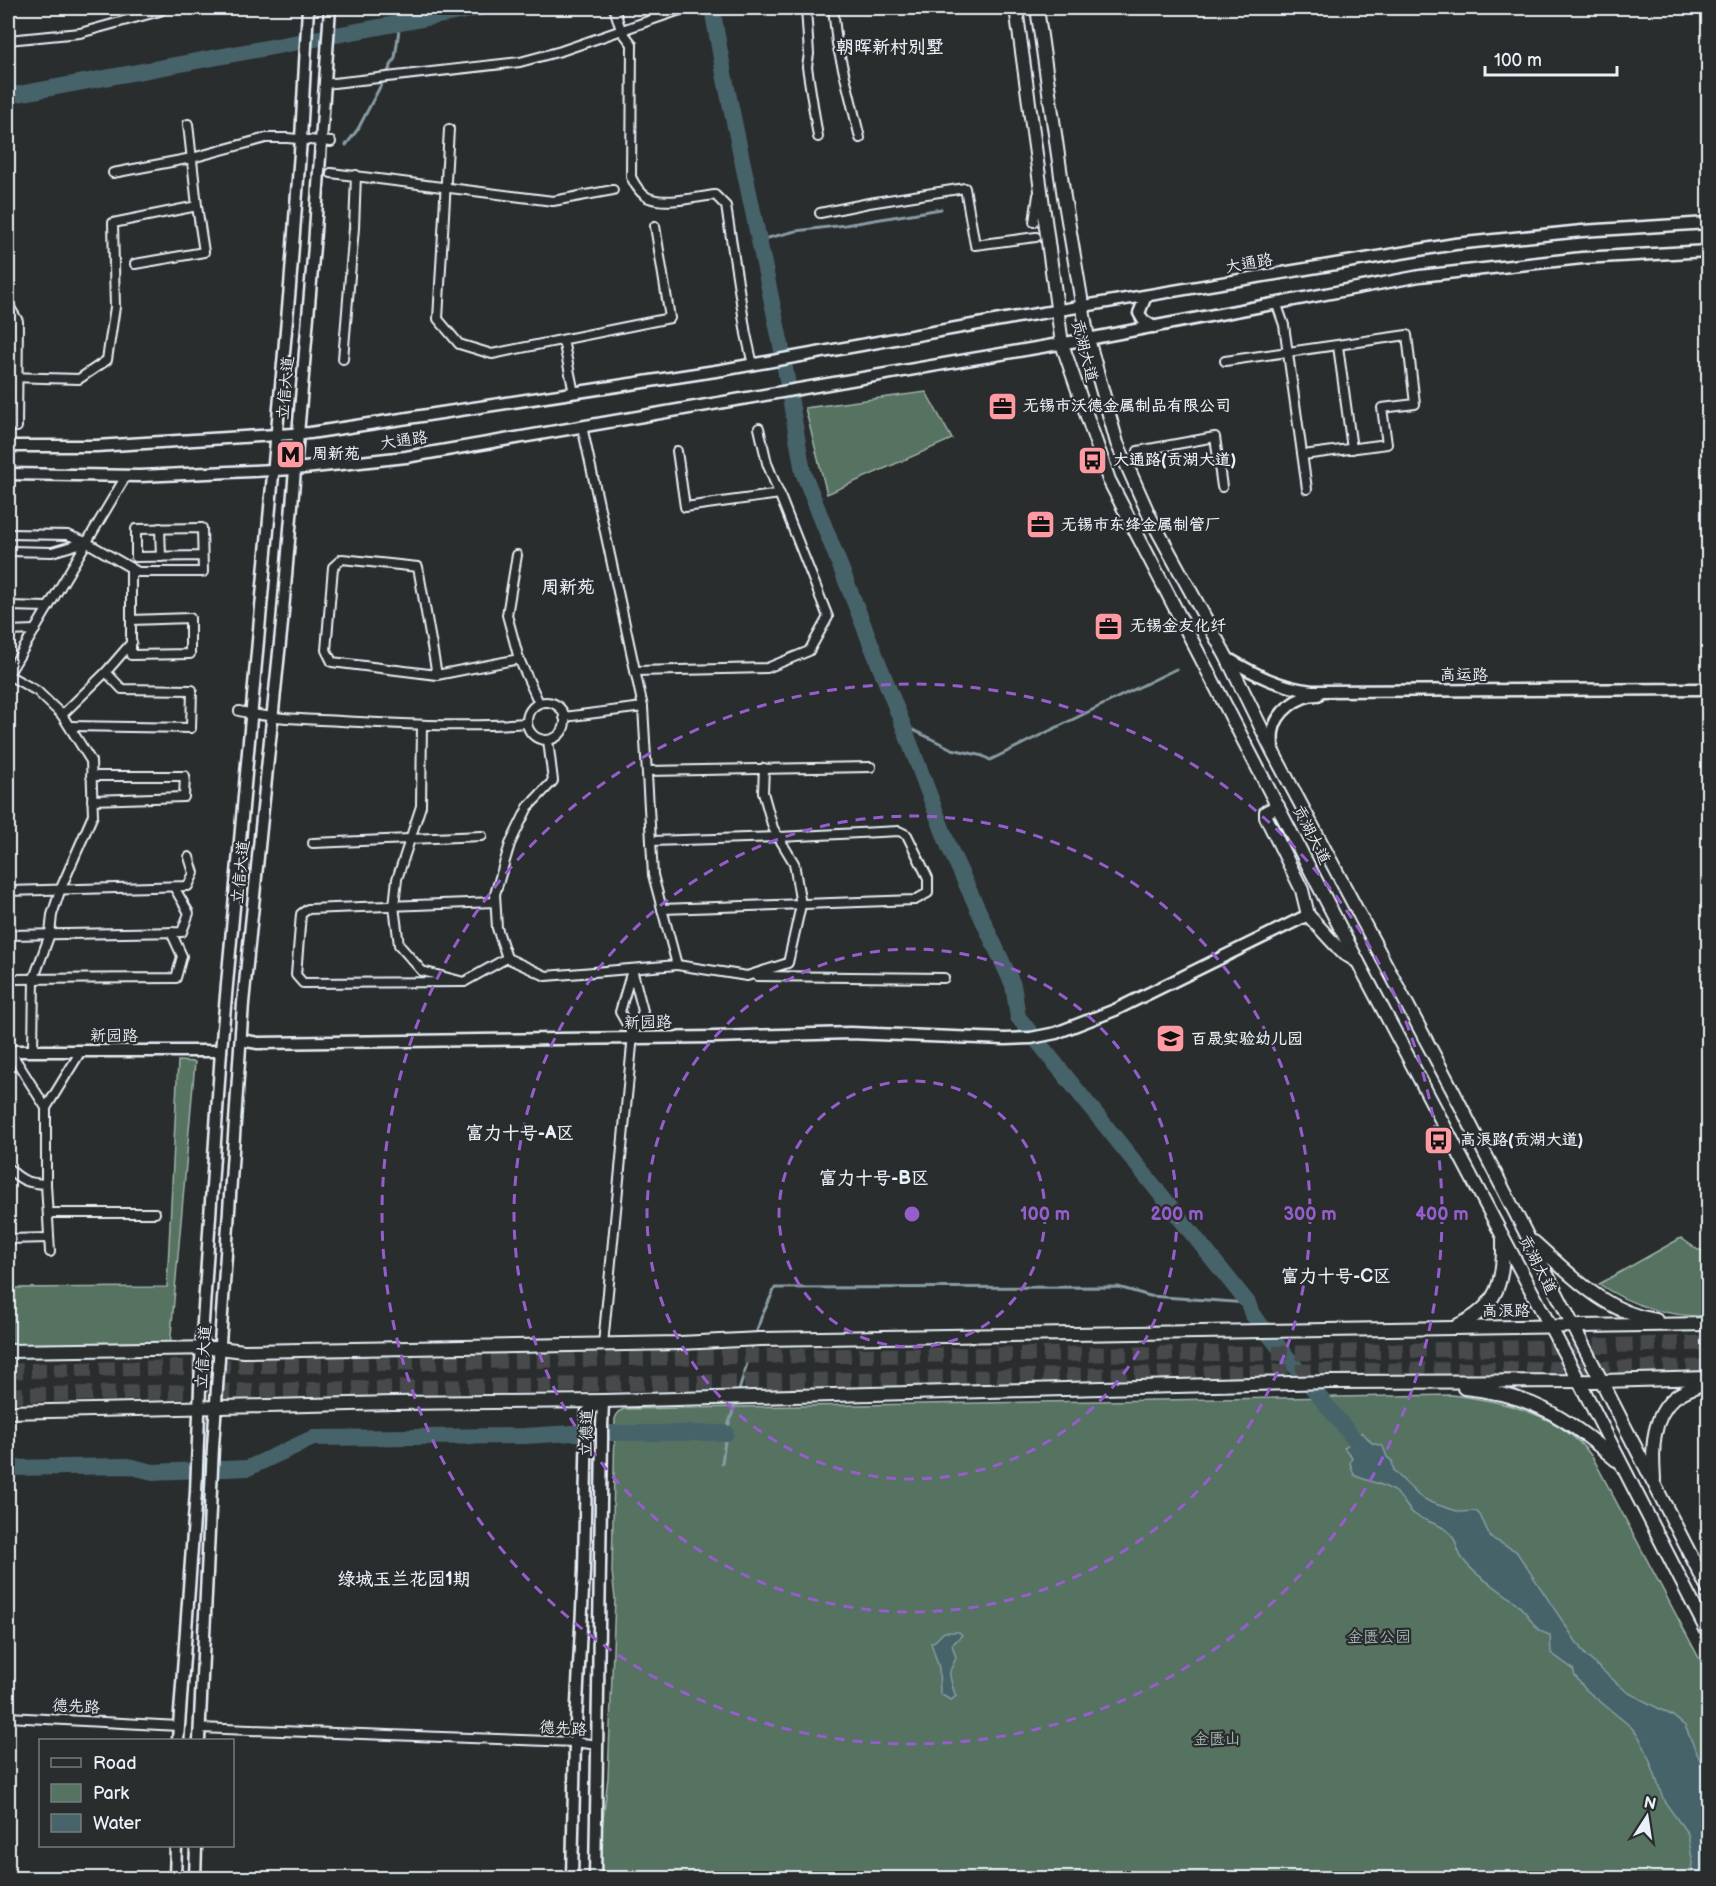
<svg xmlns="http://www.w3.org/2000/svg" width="1716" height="1886" font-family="'Balsamiq Sans','LXGW WenKai TC',sans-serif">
  <rect width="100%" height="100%" fill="#2a2d2e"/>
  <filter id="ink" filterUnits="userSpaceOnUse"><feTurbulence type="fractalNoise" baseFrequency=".0167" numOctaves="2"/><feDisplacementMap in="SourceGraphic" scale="12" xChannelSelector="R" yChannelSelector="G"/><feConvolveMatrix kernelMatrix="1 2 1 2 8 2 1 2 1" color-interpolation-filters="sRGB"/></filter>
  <g filter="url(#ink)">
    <g fill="#567261" stroke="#9fb2ac" stroke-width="1.5">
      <polygon points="926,392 952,439 827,494 805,408"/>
      <polygon points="178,1061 195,1062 170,1346 8,1348 8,1288 167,1287"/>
      <path d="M1681,1238l17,12h10v66c-38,1 -77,-10 -109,-32z"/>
      <path d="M1452,1395c51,6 110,19 141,63l115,217v203h-1107v-40l7,-61 7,-178 -3,-27 3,-153 3,-7 6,-3z"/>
    </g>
    <g fill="#47646a" stroke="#879ca3" stroke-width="1.5">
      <path d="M1362,1432l10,11 11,3 4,11 5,4 2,10 25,25 13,7 28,9 16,-1 4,4 11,23 25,13 69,104 42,37 46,24 12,10 23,52v100h-17l1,-19 -4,-25 -24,-33 -17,-48 -8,-16 -8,-10 -46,-38 -10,-13 -2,-7 -22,-16 -1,-18c-17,-5 -15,-12 -26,-24 -18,-21 -46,-30 -62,-53 -6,-8 -4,-16 -12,-25 -9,-10 -26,-11 -36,-19 -7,-5 -11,-16 -18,-21 -12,-10 -29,-11 -42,-18l-4,-12 2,-6 -8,-9z"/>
      <path d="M944,1632h15l3,3 -10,10 4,12c-1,6 -5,9 -6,15 -1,3 4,21 6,24l-5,4 -11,-6 -1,-26 -8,-25 4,-2z"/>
    </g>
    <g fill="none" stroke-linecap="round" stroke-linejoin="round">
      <g stroke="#879ca3" stroke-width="3">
        <polyline points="346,145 358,129 395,58 400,22"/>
        <polyline points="760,240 796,231 845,225 941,209"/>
        <polyline points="903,725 952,749 983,756 990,760 1176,669"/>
        <polyline points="755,1337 761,1318 775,1288 1118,1287 1150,1296 1248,1303"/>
        <polyline points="738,1394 753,1343"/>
        <polyline points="722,1463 726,1433 736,1401"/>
      </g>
      <g stroke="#47646a" stroke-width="16">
        <polyline points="712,8 724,74 781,345 803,472 903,725 949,847 1013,985 1018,1017 1248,1303 1252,1314 1368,1456"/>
        <polyline points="8,96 481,8"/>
        <polyline points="8,1468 128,1466 153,1472 248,1468 313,1438 524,1436 573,1433 726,1433"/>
      </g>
      <g stroke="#464a4c" stroke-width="15" stroke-dasharray="15 8" stroke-linecap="butt">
        <polyline points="8,1371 755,1356 1309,1353 1708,1343"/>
        <polyline points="8,1395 1317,1371 1708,1367"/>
      </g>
      <defs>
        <g id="street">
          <path d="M614,8l7,22 11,14 -1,133c4,8 10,18 18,21 17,7 48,-1 66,-3l11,11 20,128 7,31"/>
          <polyline points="806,8 809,54 807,67 818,137"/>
          <polyline points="833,8 837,44 860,138"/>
          <polyline points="8,40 80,33 160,11"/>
          <polyline points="325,84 520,62 561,51 686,8"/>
          <polyline points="449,129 438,319 459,344 492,354 670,318 655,226"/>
          <polyline points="113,173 192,158 266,138 287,138 331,142"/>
          <polyline points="331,173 553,201 613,190"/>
          <polyline points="820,213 869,203 965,188 975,245 1036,237"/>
          <polyline points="1034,222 1038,195"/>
          <polyline points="135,264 204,252 197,206"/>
          <polyline points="8,304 18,321 17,427"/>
          <polyline points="1277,305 1284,325 1307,489"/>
          <polyline points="563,340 574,393"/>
          <polyline points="1338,346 1352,449"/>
          <polyline points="343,359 354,228 356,175"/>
          <polyline points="1225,361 1407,335 1415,404 1382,408 1387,444 1303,455"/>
          <polyline points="8,377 79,379 107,360 115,307 113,223 197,206 188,124"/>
          <polyline points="677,451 685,507 780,494"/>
          <polyline points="1138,451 1215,437 1222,487"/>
          <polyline points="160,528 161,557"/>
          <polyline points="8,534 68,535 86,542"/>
          <polyline points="8,551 52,552 86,542 138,572 203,572 202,528 136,529 136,557 202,556"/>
          <polyline points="517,555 507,615 519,659 539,703"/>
          <polyline points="131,568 131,620 190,618 190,654 131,655 131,620"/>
          <polyline points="8,606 48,607"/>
          <polyline points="8,631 35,630"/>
          <polyline points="635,671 767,668 809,651 828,617 767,463 759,428"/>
          <polyline points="8,675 37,691 62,715 91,761 93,815 61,888 52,915 50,934 34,978 33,1051"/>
          <polyline points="8,675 126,476"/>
          <polyline points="437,675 418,567 342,559 333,567 326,650 332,662 437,675 519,659"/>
          <circle cx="546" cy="721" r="19"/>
          <path d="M239,711c33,8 69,8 102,10 62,3 124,7 185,2"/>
          <polyline points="62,715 106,672"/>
          <polyline points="564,717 643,707 582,426"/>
          <polyline points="422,725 421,806 397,879 394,906 399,945 422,971 464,982 507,958"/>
          <polyline points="70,726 191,728 192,690 122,689 106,672 132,642"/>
          <polyline points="548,740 553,781 528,807 510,844 495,894 497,928 507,958 546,976 677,965 653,875 643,707"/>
          <polyline points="647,771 871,767"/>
          <polyline points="91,776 185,776 184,797 92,800"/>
          <polyline points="651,841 779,837 899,831 907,835 928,878 928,893 915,900 662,909"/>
          <polyline points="313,843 482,836"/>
          <polyline points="8,891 188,886 194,873 189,857"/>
          <polyline points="8,935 182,932 189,913 174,887"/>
          <polyline points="677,965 747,976 788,963 801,905 794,863 773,828 763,792 764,768"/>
          <polyline points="632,970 620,1012 633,1035"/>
          <polyline points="757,976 944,978"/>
          <polyline points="8,979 176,978 182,956 171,932"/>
          <polyline points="464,982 303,983 296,975 301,914 308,909 495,902"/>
          <polyline points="10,1051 46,1108"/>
          <path d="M8,1168c14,13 19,15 38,16"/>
          <polyline points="48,1213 155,1213"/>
          <polyline points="8,1239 49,1238"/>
          <polyline points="50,1252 46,1184 46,1108 81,1051"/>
          <polyline points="603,1344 633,1035 643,1011 632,969"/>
          <polyline points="8,1717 179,1726"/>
          <polyline points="199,1728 575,1742 598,1745"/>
        </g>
        <g id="secondary">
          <polyline points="1146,296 1139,313 1143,320 1154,327"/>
          <polyline points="8,446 96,446 310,433 722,370 1006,319 1455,244 1582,231 1708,223"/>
          <polyline points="8,474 140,476 295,469 406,457 1088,339 1420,276 1582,258 1708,251"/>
          <path d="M1227,658c29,17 52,29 85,33l396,-2"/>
          <path d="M1273,752c0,-7 -1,-14 0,-20 3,-20 25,-37 45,-37"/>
          <polyline points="241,1040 258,1043 715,1037 850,1033 1005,1039 1031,1038 1056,1033 1115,1010 1308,915"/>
          <polyline points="8,1051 221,1051"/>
          <polyline points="602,1427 603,1401"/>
          <polyline points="178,1740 196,1492 202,1337 221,1051 290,286 301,139 308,8"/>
          <polyline points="199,1740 213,1447 243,1003 282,623 314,246 330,8"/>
          <polyline points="175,1878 176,1846"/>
          <polyline points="195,1878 196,1846"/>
          <polyline points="572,1878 575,1742 584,1571 587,1412 603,1401"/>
          <polyline points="595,1878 602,1439"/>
        </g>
        <g id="primary">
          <polyline points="1016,8 1062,344 1109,480 1358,962 1579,1381 1708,1633"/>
          <polyline points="1037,8 1064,197 1088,339 1117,443 1149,515 1227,658 1273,752 1453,1091 1708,1589"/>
          <polyline points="1278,806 1266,812 1266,817 1302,890 1308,915 1342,952 1358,962"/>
          <path d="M1534,1242c36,32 71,71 122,78"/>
          <path d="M1458,1325c41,-18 46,-46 45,-86"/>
          <polyline points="8,1351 219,1348 244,1351 680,1343 760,1339 1708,1324"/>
          <path d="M1464,1388c66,6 102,29 152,72"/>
          <polyline points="8,1412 392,1403 603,1401 1331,1382 1602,1381 1708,1378"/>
          <path d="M1654,1479c-2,-27 -3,-61 20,-81 9,-8 23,-12 34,-16"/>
        </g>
      </defs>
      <use href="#street" stroke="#e8f1f8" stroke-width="12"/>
      <use href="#secondary" stroke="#e8f1f8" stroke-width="15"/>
      <use href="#primary" stroke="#e8f1f8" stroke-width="16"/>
      <use href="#street" stroke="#2a2d2e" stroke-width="8"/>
      <use href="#secondary" stroke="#2a2d2e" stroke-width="10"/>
      <use href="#primary" stroke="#2a2d2e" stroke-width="12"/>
      <defs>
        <polyline id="secondary-bridge" points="602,1439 602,1427"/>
      </defs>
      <use href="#secondary-bridge" stroke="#e8f1f8" stroke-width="15" stroke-linecap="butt"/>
      <use href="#secondary-bridge" stroke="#2a2d2e" stroke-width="10"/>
    </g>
  </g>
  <g fill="none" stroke="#965dcd" stroke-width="3" stroke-dasharray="10 8">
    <circle cx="912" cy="1214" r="133"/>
    <circle cx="912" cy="1214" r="265"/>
    <circle cx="912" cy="1214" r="398"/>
    <circle cx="912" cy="1214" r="530"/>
  </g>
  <defs>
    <symbol id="office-square" viewBox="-11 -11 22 22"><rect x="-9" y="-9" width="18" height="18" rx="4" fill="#ff9aa2" stroke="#2a2d2e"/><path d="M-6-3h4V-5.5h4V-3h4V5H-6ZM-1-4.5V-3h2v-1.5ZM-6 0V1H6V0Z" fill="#111"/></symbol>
    <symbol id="metro-square" viewBox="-11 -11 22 22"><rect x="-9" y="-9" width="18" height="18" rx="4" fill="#ff9aa2" stroke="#2a2d2e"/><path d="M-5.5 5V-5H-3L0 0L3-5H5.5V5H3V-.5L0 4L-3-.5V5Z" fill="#111"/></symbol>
    <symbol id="bus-square" viewBox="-11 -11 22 22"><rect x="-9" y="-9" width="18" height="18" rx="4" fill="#ff9aa2" stroke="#2a2d2e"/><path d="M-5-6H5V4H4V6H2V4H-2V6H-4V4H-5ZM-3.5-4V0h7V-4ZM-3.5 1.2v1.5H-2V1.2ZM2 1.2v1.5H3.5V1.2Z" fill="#111"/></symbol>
    <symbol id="school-square" viewBox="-11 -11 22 22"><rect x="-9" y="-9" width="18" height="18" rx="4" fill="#ff9aa2" stroke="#2a2d2e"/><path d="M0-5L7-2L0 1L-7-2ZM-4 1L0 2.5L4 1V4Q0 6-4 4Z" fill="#111"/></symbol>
  </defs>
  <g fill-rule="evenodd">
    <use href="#office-square" x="986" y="390" width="33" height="33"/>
    <use href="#metro-square" x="274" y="438" width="33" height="33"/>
    <use href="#bus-square" x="1076" y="444" width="33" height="33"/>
    <use href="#office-square" x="1024" y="508" width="33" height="33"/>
    <use href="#office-square" x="1092" y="610" width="33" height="33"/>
    <use href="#school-square" x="1154" y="1022" width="33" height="33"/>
    <use href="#bus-square" x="1422" y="1124" width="33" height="33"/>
  </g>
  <g text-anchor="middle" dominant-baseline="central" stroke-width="4.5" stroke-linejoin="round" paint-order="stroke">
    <g font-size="16" fill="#e8f1f8" stroke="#2a2d2e">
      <text transform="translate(1249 264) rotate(-10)">大通路</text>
      <text transform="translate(1084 351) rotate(76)">贡湖大道</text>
      <text transform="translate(286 388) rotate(-85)">立信大道</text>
      <text transform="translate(404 441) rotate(-8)">大通路</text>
      <text x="1464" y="675">高运路</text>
      <text transform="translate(1311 835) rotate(63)">贡湖大道</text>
      <text transform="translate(241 872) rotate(-84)">立信大道</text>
      <text transform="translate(648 1023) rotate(-1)">新园路</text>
      <text x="114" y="1036">新园路</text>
      <text transform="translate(1537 1265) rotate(63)">贡湖大道</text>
      <text x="1506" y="1311">高浪路</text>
      <text transform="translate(204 1357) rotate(-86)">立信大道</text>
      <text transform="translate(587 1433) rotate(-89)">立德道</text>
      <text transform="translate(76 1707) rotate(3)">德先路</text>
      <text transform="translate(563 1729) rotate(4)">德先路</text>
    </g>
    <g font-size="16" font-weight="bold" fill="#e8f1f8" stroke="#2a2d2e" text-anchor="start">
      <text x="1023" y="406">无锡市沃德金属制品有限公司</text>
      <text x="312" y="454">周新苑</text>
      <text x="1113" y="460">大通路(贡湖大道)</text>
      <text x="1061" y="525">无锡市东绛金属制管厂</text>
      <text x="1130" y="626">无锡金友化纤</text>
      <text x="1191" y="1039">百晟实验幼儿园</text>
      <text x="1460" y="1140">高浪路(贡湖大道)</text>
    </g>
    <g font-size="16" fill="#a6b8b4" stroke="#2a2d2e">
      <text x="1379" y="1637">金匮公园</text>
      <text x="1217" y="1739">金匮山</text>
    </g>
    <g font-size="18" font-weight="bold" fill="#e8f1f8" stroke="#2a2d2e">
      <text x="890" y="47">朝晖新村别墅</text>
      <text x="568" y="587">周新苑</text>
      <text x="520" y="1133">富力十号-A区</text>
      <text x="874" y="1178">富力十号-B区</text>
      <text x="1336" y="1276">富力十号-C区</text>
      <text x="404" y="1579">绿城玉兰花园1期</text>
    </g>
  </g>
  <circle cx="912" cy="1214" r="9" fill="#965dcd" stroke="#2a2d2e" stroke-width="3"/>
  <g font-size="18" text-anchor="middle" font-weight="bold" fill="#965dcd" stroke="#2a2d2e" stroke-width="4.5" stroke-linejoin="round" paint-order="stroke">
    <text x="1045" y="1220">100 m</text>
    <text x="1177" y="1220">200 m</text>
    <text x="1310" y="1220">300 m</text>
    <text x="1442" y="1220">400 m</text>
  </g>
  <rect width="1716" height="1886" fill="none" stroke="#2a2d2e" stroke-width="30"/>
  <rect x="15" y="15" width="1686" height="1856" fill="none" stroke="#e8f1f8" stroke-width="2" filter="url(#ink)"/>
  <rect x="39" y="1739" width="195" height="108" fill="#2a2d2e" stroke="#767b7f" stroke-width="1.5"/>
  <rect x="51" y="1758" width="30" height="9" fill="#2a2d2e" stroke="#767b7f" stroke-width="1.5"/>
  <text x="93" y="1769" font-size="18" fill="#e8f1f8">Road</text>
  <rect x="51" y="1784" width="30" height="18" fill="#567261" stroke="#767b7f" stroke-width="1.5"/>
  <text x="93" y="1799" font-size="18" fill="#e8f1f8">Park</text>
  <rect x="51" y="1814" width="30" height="18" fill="#47646a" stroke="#767b7f" stroke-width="1.5"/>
  <text x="93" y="1829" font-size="18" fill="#e8f1f8">Water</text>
  <g transform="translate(1647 1817) rotate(12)" stroke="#2a2d2e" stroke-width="4.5" paint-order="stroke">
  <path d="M0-4.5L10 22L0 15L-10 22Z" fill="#e8f1f8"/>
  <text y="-9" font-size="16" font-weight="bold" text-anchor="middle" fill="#e8f1f8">N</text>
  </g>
  <path d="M1485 66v9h132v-9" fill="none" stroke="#e8f1f8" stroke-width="3"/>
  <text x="1494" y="66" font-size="18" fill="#e8f1f8" stroke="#2a2d2e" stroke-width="4.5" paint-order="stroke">100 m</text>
</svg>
